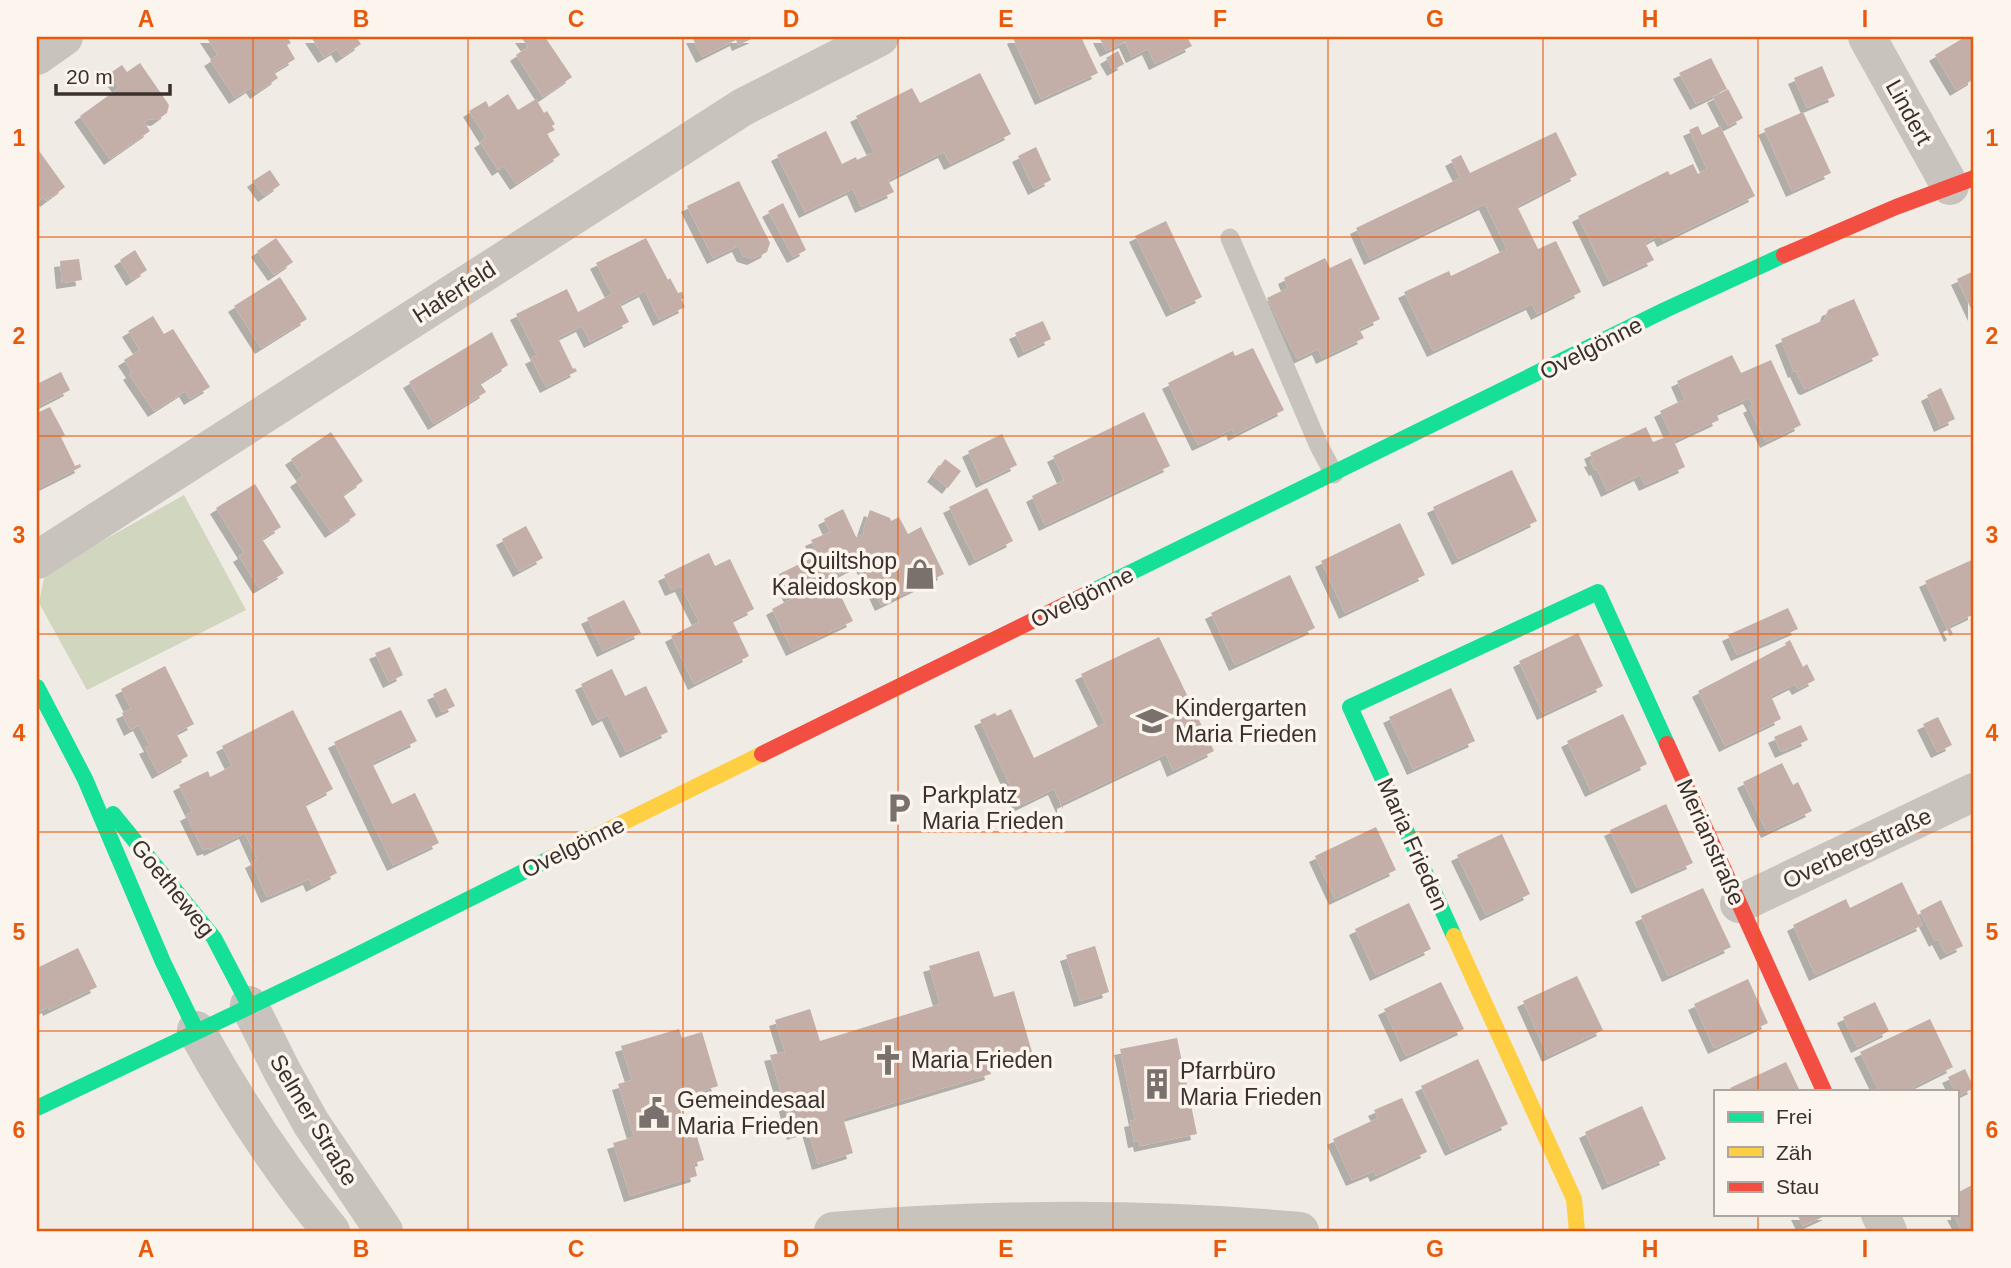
<svg xmlns="http://www.w3.org/2000/svg" width="2011" height="1268" font-family="Arial,sans-serif">
  <defs>
    <filter id="shadow"><feDropShadow dx="-6" dy="6" stdDeviation="0" flood-color="#0004"/></filter>
  </defs>
  <rect width="100%" height="100%" fill="#f0ebe5"/>
  <polygon fill="#d1d6bf" points="184,495 246,610 87,690 39,603 45,573"/>
  <g fill="#c3afa7" filter="url(#shadow)">
    <polygon points="206,37 287,37 291,43 287,45 295,59 274,72 278,78 256,93 252,87 235,98 210,60 218,55"/>
    <polygon points="311,37 356,37 361,44 342,57 337,49 324,57"/>
    <polygon points="521,37 545,37 572,77 543,97 516,55 528,47"/>
    <polygon points="692,37 756,37 738,45 736,40 702,57"/>
    <polygon points="1015,37 1081,37 1098,73 1041,99 1013,38"/>
    <polygon points="1099,37 1187,37 1192,46 1155,64 1148,49 1132,57 1125,42 1106,51"/>
    <polygon points="1965,37 1974,37 1974,79 1956,90 1935,55"/>
    <polygon points="1118,51 1124,64 1113,70 1106,58"/>
    <polygon points="1711,58 1727,89 1696,104 1679,73"/>
    <polygon points="140,63 169,105 167,113 157,120 149,119 144,122 150,131 110,159 80,116 119,88 109,74 122,65 127,72"/>
    <polygon points="1822,66 1835,96 1807,108 1794,78"/>
    <polygon points="980,73 1011,134 950,164 944,152 888,180 894,192 861,207 853,189 805,212 777,155 826,131 842,164 856,157 857,160 874,152 856,116 912,88 920,103"/>
    <polygon points="1728,89 1743,118 1728,126 1713,97"/>
    <polygon points="508,94 518,110 536,99 544,113 547,111 555,124 552,126 555,130 547,134 560,155 516,184 504,166 498,170 480,142 486,138 469,111 486,101 489,107"/>
    <polygon points="1803,112 1831,173 1792,191 1764,129"/>
    <polygon points="1698,126 1702,135 1720,126 1755,196 1663,241 1660,235 1645,243 1654,260 1609,281 1578,216 1668,171 1670,175 1693,164 1698,174 1707,169 1689,130"/>
    <polygon points="1556,132 1577,175 1517,206 1538,249 1556,241 1581,292 1537,314 1532,304 1433,351 1404,292 1449,271 1451,276 1507,249 1485,204 1370,259 1356,228 1460,178 1451,160 1461,155 1470,173"/>
    <polygon points="1036,147 1051,180 1034,189 1018,156"/>
    <polygon points="37,148 65,187 46,201 43,197 37,202"/>
    <polygon points="270,170 280,185 264,196 253,181"/>
    <polygon points="739,181 770,243 767,252 753,259 743,256 738,246 713,258 687,206"/>
    <polygon points="783,203 806,250 793,257 768,211"/>
    <polygon points="1166,221 1202,297 1172,311 1135,236"/>
    <polygon points="276,238 293,262 274,275 257,251"/>
    <polygon points="646,238 668,280 670,278 678,293 682,292 684,298 681,299 685,307 659,320 645,291 620,304 629,322 590,342 582,326 558,338 573,369 575,368 577,371 546,387 531,358 537,355 516,314 567,289 578,312 612,294 596,263"/>
    <polygon points="135,250 147,270 132,280 120,260"/>
    <polygon points="1325,258 1330,268 1351,258 1380,319 1359,329 1364,338 1322,358 1318,349 1297,359 1267,298 1288,288 1284,278"/>
    <polygon points="79,259 82,280 62,283 60,261"/>
    <polygon points="1974,271 1974,315 1957,279"/>
    <polygon points="280,277 307,319 261,348 234,306"/>
    <polygon points="1854,299 1879,355 1807,389 1804,388 1796,371 1794,372 1781,339 1824,320 1828,310"/>
    <polygon points="153,316 164,334 173,329 210,387 190,399 185,391 154,411 129,374 132,372 124,360 140,350 128,331"/>
    <polygon points="1043,321 1051,339 1024,352 1015,333"/>
    <polygon points="492,332 508,365 480,383 486,392 434,424 409,382"/>
    <polygon points="1253,348 1284,410 1234,435 1232,429 1198,445 1168,383 1233,351 1235,356"/>
    <polygon points="1732,355 1741,373 1771,360 1801,425 1766,442 1749,407 1753,405 1749,398 1716,413 1719,420 1674,441 1685,467 1645,485 1640,475 1607,491 1597,469 1595,470 1590,461 1593,460 1590,453 1646,427 1653,442 1671,435 1660,411 1685,399 1677,381"/>
    <polygon points="61,372 70,390 37,407 37,384"/>
    <polygon points="1941,388 1955,419 1940,426 1927,395"/>
    <polygon points="50,407 65,435 61,437 75,466 80,464 81,467 37,489 37,413"/>
    <polygon points="1144,412 1170,466 1045,525 1032,496 1064,480 1053,456"/>
    <polygon points="331,432 363,481 343,495 356,515 331,532 296,481 303,476 291,459"/>
    <polygon points="1002,434 1017,465 982,482 968,451"/>
    <polygon points="945,459 961,471 948,488 933,476"/>
    <polygon points="1512,470 1537,521 1458,559 1433,507"/>
    <polygon points="255,484 281,527 262,539 284,573 259,588 239,556 244,553 216,508"/>
    <polygon points="987,488 1013,541 975,560 949,507"/>
    <polygon points="843,509 856,537 864,534 863,530 870,510 890,518 891,521 899,517 908,534 921,527 944,574 881,605 861,563 832,578 853,621 792,650 772,609 791,599 779,574 818,555 811,540 830,532 824,519"/>
    <polygon points="1400,523 1425,575 1345,613 1321,561"/>
    <polygon points="526,526 543,558 519,571 502,539"/>
    <polygon points="709,553 715,566 730,559 754,609 732,620 749,656 694,684 671,636 699,622 681,586 671,590 664,575"/>
    <polygon points="1974,559 1974,614 1949,626 1953,634 1950,636 1925,581"/>
    <polygon points="1290,575 1315,628 1235,665 1211,613"/>
    <polygon points="624,600 641,633 603,651 587,618"/>
    <polygon points="1788,608 1798,629 1737,655 1728,635"/>
    <polygon points="1578,633 1603,686 1543,714 1519,661"/>
    <polygon points="1159,637 1214,751 1173,771 1166,754 1063,803 1063,809 1054,789 1019,806 980,720 995,713 997,716 1011,709 1034,758 1105,723 1081,674"/>
    <polygon points="1790,640 1803,667 1807,664 1815,680 1798,689 1795,684 1771,696 1781,719 1725,746 1698,691 1786,645 1785,643"/>
    <polygon points="390,647 403,675 389,682 375,653"/>
    <polygon points="165,666 194,724 176,733 188,756 158,773 145,748 150,746 139,725 130,730 122,713 131,709 121,689"/>
    <polygon points="612,669 625,696 646,686 668,732 626,752 608,715 598,720 581,684"/>
    <polygon points="446,688 455,706 442,712 433,694"/>
    <polygon points="1451,688 1475,741 1413,769 1389,717"/>
    <polygon points="293,710 333,789 305,804 337,873 312,886 309,879 267,897 251,862 257,859 245,833 210,850 209,848 203,850 186,815 192,812 179,785 208,771 210,777 232,766 222,746"/>
    <polygon points="401,710 417,741 372,763 392,804 415,793 439,843 393,865 334,742"/>
    <polygon points="1623,714 1647,764 1591,791 1567,741"/>
    <polygon points="1938,717 1952,745 1937,752 1923,724"/>
    <polygon points="1801,725 1808,740 1781,752 1774,737"/>
    <polygon points="1782,763 1793,785 1798,782 1812,811 1767,832 1743,782"/>
    <polygon points="1666,804 1693,863 1637,888 1610,830"/>
    <polygon points="1376,827 1396,870 1335,899 1315,856"/>
    <polygon points="1502,834 1530,894 1486,915 1457,855"/>
    <polygon points="1902,882 1923,925 1815,975 1793,925 1846,899 1850,908"/>
    <polygon points="1703,888 1731,947 1668,976 1641,916"/>
    <polygon points="1941,900 1963,946 1946,954 1938,939 1935,941 1920,911"/>
    <polygon points="1409,903 1431,949 1376,975 1355,929"/>
    <polygon points="1095,946 1109,992 1080,1001 1066,955"/>
    <polygon points="78,948 97,987 49,1010 48,1007 37,1013 37,968"/>
    <polygon points="979,951 994,997 1014,991 1032,1052 989,1065 991,1074 843,1118 853,1153 818,1164 808,1129 793,1134 770,1055 785,1052 775,1020 810,1009 820,1041 940,1004 929,966"/>
    <polygon points="1577,976 1603,1030 1548,1056 1523,1001"/>
    <polygon points="1748,979 1768,1023 1714,1048 1694,1004"/>
    <polygon points="1441,982 1464,1029 1406,1056 1384,1009"/>
    <polygon points="1875,1002 1889,1031 1857,1047 1843,1017"/>
    <polygon points="1930,1019 1953,1067 1913,1087 1915,1091 1879,1091 1860,1052"/>
    <polygon points="679,1029 682,1038 702,1032 718,1086 677,1099 686,1129 694,1127 704,1160 694,1163 697,1176 630,1196 613,1143 634,1137 618,1084 632,1080 621,1046"/>
    <polygon points="1177,1038 1197,1134 1140,1146 1139,1141 1134,1142 1130,1121 1135,1120 1120,1049"/>
    <polygon points="1478,1059 1508,1124 1451,1150 1421,1086"/>
    <polygon points="1786,1062 1800,1091 1732,1091 1730,1088"/>
    <polygon points="1965,1069 1974,1088 1958,1096 1948,1077"/>
    <polygon points="1402,1098 1427,1152 1376,1176 1374,1171 1352,1180 1333,1139 1378,1118 1374,1110"/>
    <polygon points="1642,1106 1666,1159 1608,1184 1585,1132"/>
    <polygon points="1974,1184 1974,1231 1962,1231 1953,1214 1957,1214 1957,1193"/>
    <polygon points="1797,1214 1829,1214 1803,1226"/>
  </g>
  <g fill="none" stroke-linecap="round" stroke-linejoin="round">
    <polyline stroke="#c9c3be" stroke-width="19" points="1230,238 1319,446 1334,474"/>
    <g stroke="#c9c3be" stroke-width="38">
      <polyline points="1867,37 1950,186"/>
      <polyline points="37,56 64,37"/>
      <polyline points="37,560 743,107 880,37"/>
      <polyline points="1739,904 1974,792"/>
      <polyline points="249,1005 282,1071 311,1123 384,1231"/>
      <path d="M196,1030c40,72 83,138 135,201"/>
      <polyline points="1880,1214 1888,1231"/>
      <path d="M833,1231c155,-13 312,-14 467,0"/>
    </g>
    <g stroke="#16e098" stroke-width="16">
      <polyline points="1091,592 1665,310 1784,255"/>
      <polyline points="37,687 85,779 163,962 196,1030"/>
      <polyline points="113,814 214,938 249,1005"/>
      <polyline points="1454,936 1350,707 1598,592 1667,744"/>
      <polyline points="37,1108 341,963 551,858"/>
    </g>
    <g stroke="#ffcf43" stroke-width="16">
      <polyline points="551,858 762,754"/>
      <polyline points="1454,936 1574,1199 1577,1231"/>
    </g>
    <g stroke="#f24e42" stroke-width="16">
      <polyline points="1784,255 1896,207 1974,178"/>
      <polyline points="1667,744 1824,1091"/>
      <polyline points="762,754 1091,592"/>
    </g>
  </g>
  <path fill="none" stroke="#e8590c" stroke-width="2" stroke-opacity="0.55" d="M253,37v1194M468,37v1194M683,37v1194M898,37v1194M1113,37v1194M1328,37v1194M1543,37v1194M1758,37v1054M37,237h1937M37,436h1937M37,634h1937M37,832h1937M37,1031h1937M1758,1214v17"/>
  <defs>
    <symbol id="shop-bare" viewBox="-9 -9 18 18"><path d="M-5-2.5h2.3a2.7 3.5 0 0 1 5.4 0H5L5.5 6h-11ZM-1.5-2.5h3a1.5 2.3 0 0 0-3 0Z" fill="#7a716c" stroke="#fbf5ee" stroke-width="2.5" paint-order="stroke"/></symbol>
    <symbol id="school-bare" viewBox="-9 -9 18 18"><path d="M0-5L7-2L0 1L-7-2ZM-4 1L0 2.5L4 1V4Q0 6-4 4Z" fill="#7a716c" stroke="#fbf5ee" stroke-width="2.5" paint-order="stroke"/></symbol>
    <symbol id="parking-bare" viewBox="-9 -9 18 18"><path d="M-3.5-5.5H1a3.5 3.5 0 0 1 0 7H-1V5.5H-3.5ZM-1-3.4V-.6H.8a1.4 1.4 0 0 0 0-2.8Z" fill="#7a716c" stroke="#fbf5ee" stroke-width="2.5" paint-order="stroke"/></symbol>
    <symbol id="church-bare" viewBox="-9 -9 18 18"><path d="M-1.2-6h2.4v3.5h3.3v2.4h-3.3V6h-2.4V-.1h-3.3v-2.4h3.3Z" fill="#7a716c" stroke="#fbf5ee" stroke-width="2.5" paint-order="stroke"/></symbol>
    <symbol id="building-bare" viewBox="-9 -9 18 18"><path d="M-4-6H4V6H1V3H-1V6H-4ZM-2.5-4.3h1.7v1.8h-1.7ZM.8-4.3h1.7v1.8H.8ZM-2.5-1h1.7V.8h-1.7ZM.8-1h1.7V.8H.8Z" fill="#7a716c" stroke="#fbf5ee" stroke-width="2.5" paint-order="stroke"/></symbol>
    <symbol id="civic-bare" viewBox="-9 -9 18 18"><path d="M-.6-6.5H3V-4.5H.6V-3L4-1V1h2V6H-6V1h2V-1L-.6-3ZM-1.2 2.5V6h2.4V2.5Z" fill="#7a716c" stroke="#fbf5ee" stroke-width="2.5" paint-order="stroke"/></symbol>
  </defs>
  <g fill-rule="evenodd">
    <use href="#shop-bare" x="898" y="552" width="44" height="44"/>
    <use href="#school-bare" x="1130" y="699" width="44" height="44"/>
    <use href="#parking-bare" x="877" y="786" width="44" height="44"/>
    <use href="#church-bare" x="866" y="1038" width="44" height="44"/>
    <use href="#building-bare" x="1135" y="1062" width="44" height="44"/>
    <use href="#civic-bare" x="632" y="1091" width="44" height="44"/>
  </g>
  <g text-anchor="middle" dominant-baseline="central" stroke-width="7" stroke-linejoin="round" paint-order="stroke">
    <g font-size="23" fill="#3b302b" stroke="#fbf5ee">
      <text transform="translate(1909 112) rotate(61)">Lindert</text>
      <text transform="translate(454 292) rotate(-33)">Haferfeld</text>
      <text transform="translate(1591 348) rotate(-27)">Ovelgönne</text>
      <text transform="translate(1082 597) rotate(-26)">Ovelgönne</text>
      <text transform="translate(1711 842) rotate(66)">Merianstraße</text>
      <text transform="translate(1413 844) rotate(66)">Maria Frieden</text>
      <text transform="translate(573 847) rotate(-26)">Ovelgönne</text>
      <text transform="translate(1857 848) rotate(-25)">Overbergstraße</text>
      <text transform="translate(173 888) rotate(51)">Goetheweg</text>
      <text transform="translate(314 1120) rotate(59)">Selmer Straße</text>
    </g>
    <g font-size="23" fill="#3b302b" stroke="#fbf5ee" text-anchor="start">
      <text x="897" y="561" text-anchor="end">Quiltshop<tspan x="897" dy="26">Kaleidoskop</tspan></text>
      <text x="1175" y="708">Kindergarten<tspan x="1175" dy="26">Maria Frieden</tspan></text>
      <text x="922" y="795">Parkplatz<tspan x="922" dy="26">Maria Frieden</tspan></text>
      <text x="911" y="1060">Maria Frieden</text>
      <text x="1180" y="1071">Pfarrbüro<tspan x="1180" dy="26">Maria Frieden</tspan></text>
      <text x="677" y="1100">Gemeindesaal<tspan x="677" dy="26">Maria Frieden</tspan></text>
    </g>
  </g>
  <rect width="2011" height="1268" fill="none" stroke="#fbf5ee" stroke-width="77"/>
  <rect x="1714" y="1090" width="245" height="126" fill="#fbf5ee" stroke="#aea6a0" stroke-width="2"/>
  <rect x="1728" y="1112" width="35" height="10" fill="#16e098" stroke="#aea6a0" stroke-width="2"/>
  <text x="1776" y="1124" font-size="21" fill="#3b302b">Frei</text>
  <rect x="1728" y="1147" width="35" height="10" fill="#ffcf43" stroke="#aea6a0" stroke-width="2"/>
  <text x="1776" y="1160" font-size="21" fill="#3b302b">Zäh</text>
  <rect x="1728" y="1182" width="35" height="10" fill="#f24e42" stroke="#aea6a0" stroke-width="2"/>
  <text x="1776" y="1194" font-size="21" fill="#3b302b">Stau</text>
  <path d="M56 84v10h114v-10" fill="none" stroke="#3b302b" stroke-width="3.5"/>
  <text x="66" y="84" font-size="21" fill="#3b302b" stroke="#fbf5ee" stroke-width="5" paint-order="stroke">20 m</text>
  <rect x="38" y="38" width="1934" height="1192" fill="none" stroke="#e8590c" stroke-width="2.5"/>
  <g font-size="23" text-anchor="middle" font-weight="bold" fill="#e8590c">
    <text x="146" y="27">A</text>
    <text x="361" y="27">B</text>
    <text x="576" y="27">C</text>
    <text x="791" y="27">D</text>
    <text x="1006" y="27">E</text>
    <text x="1220" y="27">F</text>
    <text x="1435" y="27">G</text>
    <text x="1650" y="27">H</text>
    <text x="1865" y="27">I</text>
    <text x="19" y="146">1</text>
    <text x="1992" y="146">1</text>
    <text x="19" y="344">2</text>
    <text x="1992" y="344">2</text>
    <text x="19" y="543">3</text>
    <text x="1992" y="543">3</text>
    <text x="19" y="741">4</text>
    <text x="1992" y="741">4</text>
    <text x="19" y="940">5</text>
    <text x="1992" y="940">5</text>
    <text x="19" y="1138">6</text>
    <text x="1992" y="1138">6</text>
    <text x="146" y="1257">A</text>
    <text x="361" y="1257">B</text>
    <text x="576" y="1257">C</text>
    <text x="791" y="1257">D</text>
    <text x="1006" y="1257">E</text>
    <text x="1220" y="1257">F</text>
    <text x="1435" y="1257">G</text>
    <text x="1650" y="1257">H</text>
    <text x="1865" y="1257">I</text>
  </g>
</svg>
